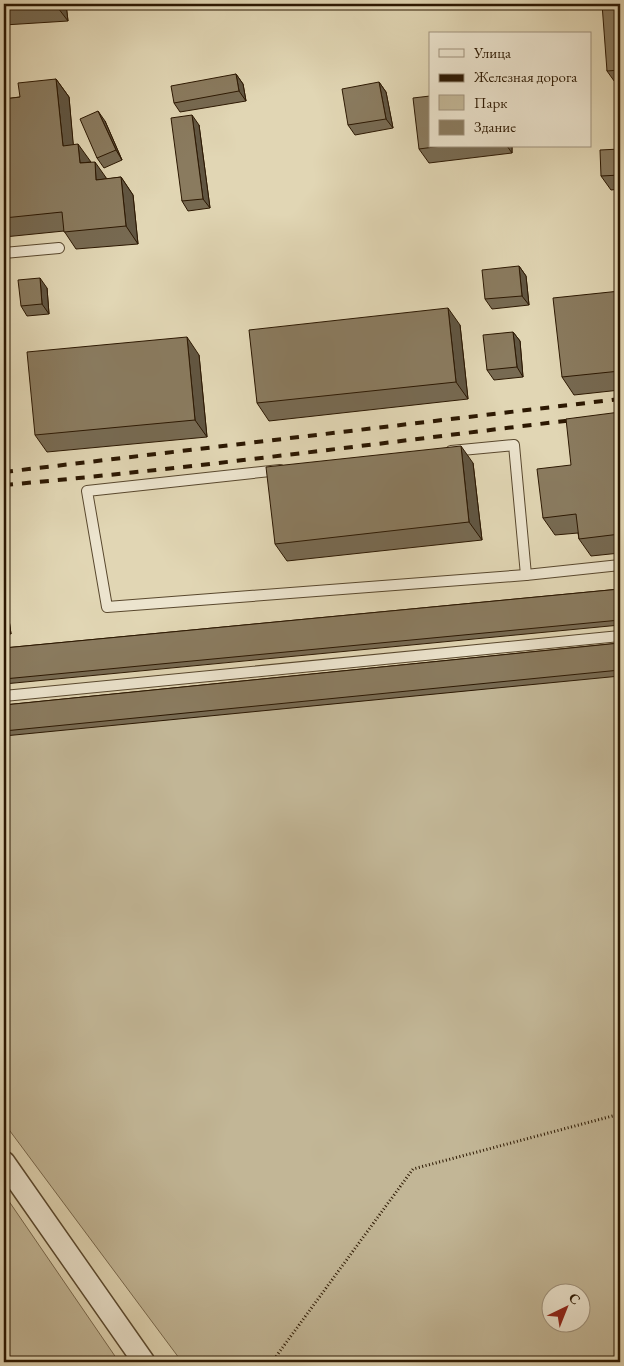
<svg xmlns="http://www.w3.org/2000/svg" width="624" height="1366" font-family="'EB Garamond',serif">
  <rect width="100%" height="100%" fill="#e1d6b4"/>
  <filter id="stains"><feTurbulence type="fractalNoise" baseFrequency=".004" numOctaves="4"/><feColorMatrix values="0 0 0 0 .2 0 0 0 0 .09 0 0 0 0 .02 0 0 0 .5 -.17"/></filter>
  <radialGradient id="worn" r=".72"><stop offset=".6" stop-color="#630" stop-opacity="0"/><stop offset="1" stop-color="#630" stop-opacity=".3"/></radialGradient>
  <g fill="#c2b696" stroke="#77674c" fill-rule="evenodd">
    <path d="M620,660v702h-438l-178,-239v-399zM552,1294h30v30h-30z"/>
    <polygon points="4,1194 119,1362 4,1362"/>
  </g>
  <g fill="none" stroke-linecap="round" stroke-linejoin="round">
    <defs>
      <g id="lane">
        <polyline points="4,253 59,248"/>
        <polyline points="451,451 514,445 526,575"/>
        <polyline points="280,470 87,491 107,607 526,575 620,565"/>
        <polyline points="4,696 620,636"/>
      </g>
      <polyline id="street" points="4,1162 144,1362"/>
    </defs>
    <use href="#lane" stroke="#59482e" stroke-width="12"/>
    <use href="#street" stroke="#59482e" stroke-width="24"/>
    <polyline stroke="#2c1802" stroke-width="3" stroke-dasharray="1 2.5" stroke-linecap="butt" points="272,1362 413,1169 620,1114"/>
    <use href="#lane" stroke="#ece4ce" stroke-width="10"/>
    <use href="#street" stroke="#ece4ce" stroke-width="21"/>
    <g stroke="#2c1802" stroke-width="4" stroke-dasharray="9 9" stroke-linecap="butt">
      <polyline points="4,472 620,399"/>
      <path d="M4,485c193,-17 384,-43 577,-66"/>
    </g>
  </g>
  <g fill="#776a52" stroke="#2c1802">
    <polygon points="4,4 66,4 68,21 4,25"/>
    <polygon points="620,4 620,85 617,85 607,71"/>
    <polygon points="236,74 243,84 246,101 180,112 174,103"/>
    <polygon points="56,79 69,97 73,145 107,179 121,177 133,195 138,244 76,249 64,231 4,237 4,99 20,97"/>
    <polygon points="379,82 386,92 393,128 355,135 348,125"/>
    <polygon points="105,121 122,160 104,168 97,158"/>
    <polygon points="199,125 210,208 188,211 182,201"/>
    <polygon points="430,146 512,146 512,153 429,163 419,149"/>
    <polygon points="620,149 620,189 611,190 601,176"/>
    <polygon points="519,266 526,276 529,305 492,309 485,299"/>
    <polygon points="47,288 49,314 27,316 21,306"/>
    <polygon points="620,291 620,390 574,395 562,377"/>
    <polygon points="460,325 468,399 269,421 257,403"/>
    <polygon points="513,332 520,341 523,377 494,380 487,370"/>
    <polygon points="199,355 207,437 47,452 35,435"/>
    <polygon points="620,412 620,553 591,556 579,539 578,533 555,535 543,518 571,465"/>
    <polygon points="473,463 482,540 287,561 275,544"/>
    <polygon points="4,583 11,634 4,634"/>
    <polygon points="620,589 620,625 4,684 4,648"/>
    <polygon points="620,643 620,676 4,736 4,705"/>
  </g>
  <g fill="#615642" stroke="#2c1802">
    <polygon points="55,4 66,4 68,21"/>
    <polygon points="236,74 243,84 246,101 239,91"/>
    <polygon points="56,79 69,97 75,163 63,146"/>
    <polygon points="379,82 386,92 393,128 386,119"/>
    <polygon points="98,111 105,121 122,160 116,150"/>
    <polygon points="192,115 199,125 210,208 203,199"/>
    <polygon points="78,144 91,162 80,163"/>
    <polygon points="507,146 512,146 512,153"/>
    <polygon points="95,162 107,179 96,180"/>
    <polygon points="121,177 133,195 138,244 126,226"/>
    <polygon points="519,266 526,276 529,305 522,296"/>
    <polygon points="40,278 47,288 49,314 42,304"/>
    <polygon points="448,308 460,325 468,399 456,382"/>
    <polygon points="513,332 520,341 523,377 517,367"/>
    <polygon points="187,337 199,355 207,437 195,420"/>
    <polygon points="461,446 473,463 482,540 469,522"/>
    <polygon points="4,583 11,634 4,624"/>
  </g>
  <g fill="#8a7b5f" stroke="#2c1802">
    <polygon points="4,4 55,4 4,7"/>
    <polygon points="602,4 620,4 620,70 607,71"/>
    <polygon points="236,74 239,91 174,103 171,86"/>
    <polygon points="56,79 63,146 78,144 80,163 95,162 96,180 121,177 126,226 64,232 62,212 4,218 4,99 20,97 18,83"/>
    <polygon points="379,82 386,119 348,125 342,89"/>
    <polygon points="430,96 430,146 442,146 419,149 413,98"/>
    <polygon points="98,111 116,150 97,158 80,119"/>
    <polygon points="192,115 203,199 182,201 171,118"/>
    <polygon points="620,149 620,175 601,176 600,150"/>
    <polygon points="519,266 522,296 485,299 482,270"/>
    <polygon points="40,278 42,304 21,306 18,280"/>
    <polygon points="620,291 620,371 562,377 553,298"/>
    <polygon points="448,308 456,382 257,403 249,330"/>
    <polygon points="513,332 517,367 487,370 483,335"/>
    <polygon points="187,337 195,420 35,435 27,352"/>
    <polygon points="620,412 620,534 579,539 576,514 543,518 537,469 571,465 566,419"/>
    <polygon points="461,446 469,522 275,544 266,467"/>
    <polygon points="620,589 620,620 4,679 4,648"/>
    <polygon points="620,643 620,670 4,731 4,705"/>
  </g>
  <rect width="624" height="1366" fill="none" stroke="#e1d6b4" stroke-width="20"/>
  <rect x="5" y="5" width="614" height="1356" fill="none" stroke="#2c1802" stroke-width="2.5"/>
  <rect x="10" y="10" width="604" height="1346" fill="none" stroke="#2c1802"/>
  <rect x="429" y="32" width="162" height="115" fill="#ece4ce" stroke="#9f927c"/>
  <rect x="439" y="49" width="25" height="8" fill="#ece4ce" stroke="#9f927c"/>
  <text x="474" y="58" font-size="15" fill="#2c1802">Улица</text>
  <rect x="439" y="74" width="25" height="8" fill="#2c1802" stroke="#9f927c"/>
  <text x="474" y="82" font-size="15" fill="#2c1802">Железная дорога</text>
  <rect x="439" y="95" width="25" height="15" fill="#c2b696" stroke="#9f927c"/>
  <text x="474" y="108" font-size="15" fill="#2c1802">Парк</text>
  <rect x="439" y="120" width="25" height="15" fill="#8a7b5f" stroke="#9f927c"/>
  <text x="474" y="132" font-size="15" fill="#2c1802">Здание</text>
  <g transform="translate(566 1308) rotate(43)"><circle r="24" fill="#ece4ce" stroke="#9f927c"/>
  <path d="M0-4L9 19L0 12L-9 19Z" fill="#8f2418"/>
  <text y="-8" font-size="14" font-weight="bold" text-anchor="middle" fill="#2c1802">С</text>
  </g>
  <rect width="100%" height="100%" filter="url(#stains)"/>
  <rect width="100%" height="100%" fill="url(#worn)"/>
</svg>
